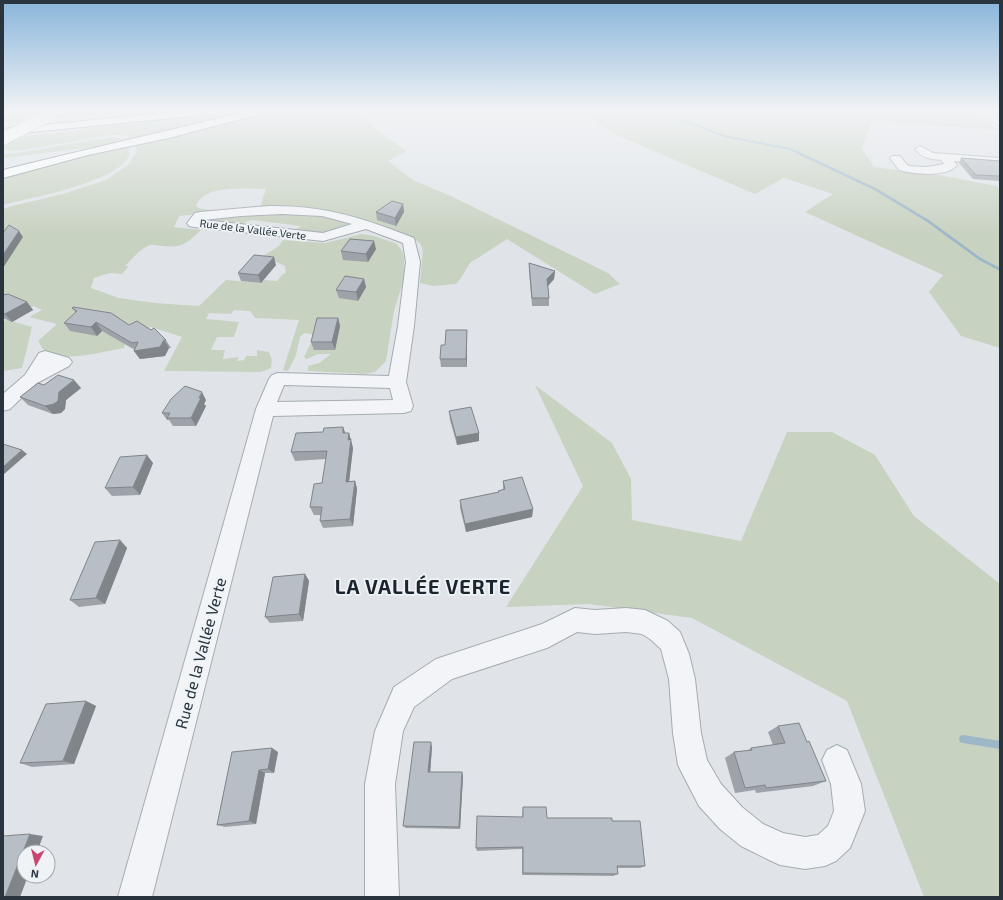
<svg xmlns="http://www.w3.org/2000/svg" width="1003" height="900" font-family="'Exo 2',sans-serif">
  <rect width="100%" height="100%" fill="#e0e4e8"/>
  <g fill="#c8d2c1">
    <polygon points="3,110 39,110 18,121 3,122"/>
    <polygon points="69,110 158,110 51,119"/>
    <polygon points="242,110 257,110 136,141 124,135 111,135 29,149 13,151 3,149 3,144 19,136 74,131 90,128"/>
    <path d="M279,110h72l55,41 -18,10 25,19 40,17 155,76 12,11 -25,10 -88,-55 -37,24 -9,15 -5,6 -23,2 -13,-3 3,-33 -3,-7 -10,-7 -44,-15 -106,-13 6,-19c-19,0 -62,-5 -70,17l3,2 10,2 2,1 -2,2 -30,3 -5,11 27,3c-14,13 -18,18 -38,16 -4,0 -10,-2 -13,-1 -9,3 -20,16 -25,21h4l-7,8 -12,-1 -16,5 -3,10 28,10 36,5 44,3 27,-26 35,3 3,-3 13,1 6,-7 3,-1 -1,-7 -22,-10 16,-10 4,-6 42,3 37,-9 12,2 23,8 5,7 2,6v22l-10,32 -8,50 -11,11 -10,2 -57,-3v-5l11,-3 12,-9h-13l-11,5 -3,-2 9,-18 -1,-5 -8,-1 -4,4 -4,18 -8,16 -5,-1 16,-50 -44,-2 -5,-7 -16,-1 -3,4 -22,-1 -3,6 33,3 -5,15h-17l-6,13h14l-2,9 16,-2 -2,4 7,-1 2,-4h11v-6l12,2 3,8 -1,8 -10,4 -97,-1 18,-34 -31,-10 -9,2 -17,15 -1,4c-20,3 -64,17 -81,1 -2,-2 -3,-6 -5,-8l19,-17 -28,-7 13,-7 -8,-4 -5,2 -26,-1v-98l9,-3 51,-12 43,-14 23,-16 8,-13 -2,-6 24,-4z"/>
    <polygon points="577,110 968,110 999,130 872,121 862,149 874,167 938,175 997,186 1000,189 1000,348 961,336 929,292 943,275 805,212 833,194 784,178 755,194 614,134"/>
    <polygon points="112,137 123,139 126,143 3,158 3,154 17,153"/>
    <path d="M129,146c0,3 1,7 0,9 -8,27 -101,43 -126,50v-28l73,-20z"/>
    <path d="M265,214c21,0 66,-2 82,11 -10,12 -38,7 -52,5l6,-4 -50,-6 -14,5 -26,-4 7,-3z"/>
    <polygon points="8,320 32,327 22,368 3,371 3,321"/>
    <polygon points="535,385 612,443 631,479 632,520 741,541 787,432 832,432 875,455 914,516 1000,584 1000,897 924,897 847,701 692,618 589,604 506,607 583,486"/>
  </g>
  <g fill="none" stroke-linecap="round" stroke-linejoin="round">
    <g fill="#9cb7c7" fill-rule="evenodd">
      <polygon points="656,110 659,110 725,135 791,148 876,188 929,220 981,258 1000,268 1000,271 979,260 927,222 874,190 789,150 723,137"/>
      <polygon points="963,735 1000,741 1000,749 963,743 960,742 959,739 960,736"/>
    </g>
    <defs>
      <g id="minor">
        <polygon points="975,110 986,110 1000,119 1000,126"/>
        <path d="M920,146l13,7 67,5v6l-46,-3 3,4c-10,13 -44,9 -58,5l-9,-12 2,-2h8l7,9 2,1 18,1 17,-3 -3,-4c-11,-1 -19,-2 -26,-11z"/>
        <path d="M268,206c55,-1 96,12 146,32l6,24 -6,64 -8,56 7,24 -2,5 -7,2 -131,3 -121,481h-34l138,-488 13,-30 3,-4 6,-2 111,3 9,-50 8,-64 -3,-19 -37,-14 -43,12 -129,-14 -5,-1 -2,-3 8,-10 5,-1zM282,214l40,2 30,8 -29,9 -120,-13 38,-4zM284,385l106,3 3,12 -116,2z"/>
        <polygon points="45,351 69,358 72,362 69,366 37,383 10,409 3,411 3,394 25,375 39,353"/>
        <polygon points="575,608 595,610 626,608 645,610 668,621 680,632 689,654 695,679 701,733 707,760 721,784 742,807 763,824 783,833 805,837 818,835 828,826 834,811 831,784 822,760 827,750 837,745 847,750 861,784 865,811 850,848 836,861 825,866 805,869 780,865 769,860 741,846 720,829 699,806 683,775 678,765 673,733 669,679 661,649 650,639 642,634 626,632 595,634 577,632 547,648 452,679 414,707 403,731 395,784 399,897 365,897 365,784 375,731 394,687 436,659 542,624"/>
      </g>
      <polygon id="major" points="52,110 65,110 54,117 46,117 45,115"/>
      <g id="highway">
        <polygon points="194,110 226,110 221,113 3,135 3,129"/>
        <path d="M252,110h17l-1,2 -99,26 -81,17 -85,23v-8c83,-21 166,-39 249,-60z"/>
      </g>
    </defs>
    <use href="#minor" stroke="#a5acb2" stroke-width="2"/>
    <use href="#major" stroke="#9faab3" stroke-width="2"/>
    <use href="#highway" stroke="#87949e" stroke-width="2"/>
    <use href="#minor" fill="#f2f4f7" fill-rule="evenodd"/>
    <use href="#major" fill="#fff" fill-rule="evenodd"/>
    <use href="#highway" fill="#fff" fill-rule="evenodd"/>
    <defs>
      <polyline id="major-bridge" points="3,139 50,115"/>
    </defs>
    <use href="#major-bridge" stroke="#9faab3" stroke-width="13" stroke-linecap="butt"/>
    <use href="#major-bridge" stroke="#fff" stroke-width="12"/>
  </g>
  <g fill="#9da3a9">
    <polygon points="961,158 1000,161 1000,181 973,179 959,163"/>
    <polygon points="403,204 404,212 396,226 377,220 376,212"/>
    <polygon points="376,249 368,262 343,260 341,251"/>
    <polygon points="529,263 555,271 554,279 548,286 549,298 549,306 532,306 529,271"/>
    <polygon points="276,265 261,283 241,281 238,273"/>
    <polygon points="364,279 366,287 358,301 339,298 336,290"/>
    <polygon points="3,295 27,302 33,310 12,322 3,318"/>
    <polygon points="72,308 129,325 166,340 171,348 169,348 165,356 140,359 134,351 135,350 102,331 97,336 70,331 64,323 76,313"/>
    <polygon points="338,318 340,326 335,350 314,350 311,342"/>
    <polygon points="467,330 467,367 441,367 440,359 445,345"/>
    <polygon points="44,385 81,388 66,400 65,409 61,413 53,414 28,405 20,397"/>
    <polygon points="206,400 204,404 206,406 196,426 173,426 169,420 167,420 162,413"/>
    <polygon points="449,411 479,441 457,445 450,420"/>
    <polygon points="343,427 345,433 349,433 353,448 349,482 355,481 357,489 353,526 323,528 320,521 321,515 314,515 310,507 322,483 326,459 295,461 291,452 323,432"/>
    <polygon points="153,463 140,495 112,496 105,488"/>
    <polygon points="503,481 533,509 532,517 466,532 460,508 460,500 498,493 498,491 503,490"/>
    <polygon points="120,540 127,548 105,604 79,607 70,600"/>
    <polygon points="305,574 309,581 303,621 270,623 265,617"/>
    <polygon points="86,701 96,706 74,764 32,767 20,763"/>
    <polygon points="778,726 807,742 826,781 813,786 756,793 755,790 735,793 725,758 734,752 747,751 751,748 773,745 768,732"/>
    <polygon points="432,747 430,772 462,772 463,776 460,829 406,828 403,826"/>
    <polygon points="232,752 278,752 274,773 265,773 256,824 225,827 217,825"/>
    <polygon points="523,807 547,818 612,821 645,866 640,868 617,868 618,874 613,876 522,875 522,849 477,851 476,848 522,817"/>
  </g>
  <g fill="#80858a">
    <polygon points="403,204 404,212 396,226 395,218"/>
    <polygon points="19,231 23,237 3,268 3,255"/>
    <polygon points="374,241 376,249 368,262 366,254"/>
    <polygon points="274,257 276,265 261,283 258,275"/>
    <polygon points="555,271 554,279 547,287 547,279"/>
    <polygon points="364,279 366,287 358,301 356,292"/>
    <polygon points="27,302 33,310 12,322 5,314"/>
    <polygon points="338,318 340,326 335,350 332,342"/>
    <polygon points="96,322 102,331 97,336 91,327"/>
    <polygon points="467,330 467,367 466,359"/>
    <polygon points="164,340 169,348 165,356 140,359 134,351"/>
    <polygon points="74,380 81,388 66,400 65,409 61,413 53,414 45,406 59,392"/>
    <polygon points="202,392 206,400 204,404 206,406 196,426 191,418"/>
    <polygon points="343,427 346,435 343,433"/>
    <polygon points="349,433 353,448 348,490 346,482 348,440"/>
    <polygon points="479,433 479,441 457,445 456,437"/>
    <polygon points="22,450 27,454 3,475 3,467"/>
    <polygon points="147,455 153,463 140,495 133,487"/>
    <polygon points="355,481 357,489 353,526 350,519"/>
    <polygon points="533,509 532,517 466,532 465,524"/>
    <polygon points="120,540 127,548 105,604 96,598"/>
    <polygon points="305,574 309,581 303,621 299,614"/>
    <polygon points="86,701 96,706 74,764 63,761"/>
    <polygon points="431,742 432,747 430,776 428,772"/>
    <polygon points="272,748 278,752 274,773 268,769"/>
    <polygon points="259,770 265,773 256,824 249,821"/>
    <polygon points="462,772 463,776 460,829 459,827"/>
    <polygon points="30,834 43,836 37,852 24,852 24,876 28,876 20,897 5,897"/>
  </g>
  <g fill="#b7bec5" stroke="#80858a">
    <polygon points="961,158 1000,161 1000,176 976,175"/>
    <polygon points="392,201 403,204 395,218 376,212"/>
    <polygon points="9,225 19,231 3,255 3,233"/>
    <polygon points="350,239 374,241 366,254 341,251"/>
    <polygon points="254,255 274,257 258,275 238,273"/>
    <polygon points="529,263 555,271 547,279 549,298 532,298"/>
    <polygon points="345,276 364,279 356,292 336,290"/>
    <polygon points="8,294 27,302 5,314 3,313 3,295"/>
    <polygon points="73,307 111,313 129,325 137,321 151,330 154,328 166,340 164,340 160,347 134,351 138,342 132,343 96,322 91,327 64,323 77,311 72,308"/>
    <polygon points="317,318 338,318 332,342 311,342"/>
    <polygon points="446,330 467,330 466,359 440,359 441,345 445,345"/>
    <polygon points="58,375 74,380 59,392 58,401 54,404 45,406 20,397 38,383 44,385"/>
    <polygon points="185,386 202,392 199,398 201,398 191,418 167,418 170,413 162,413 171,399"/>
    <polygon points="471,407 479,433 456,437 449,411"/>
    <polygon points="343,427 343,433 349,433 348,440 351,439 346,482 355,481 350,519 320,521 322,507 310,507 314,484 322,483 327,451 291,452 296,433 323,432 324,428"/>
    <polygon points="3,444 22,450 3,467"/>
    <polygon points="147,455 133,487 105,488 120,457"/>
    <polygon points="522,477 533,509 465,524 460,500 499,492 498,491 505,489 503,481"/>
    <polygon points="120,540 96,598 70,600 95,542"/>
    <polygon points="305,574 299,614 265,617 273,577"/>
    <polygon points="86,701 63,761 20,763 46,704"/>
    <polygon points="799,723 807,742 809,741 826,781 766,788 765,785 745,788 734,752 752,750 751,748 785,743 778,726"/>
    <polygon points="414,742 431,742 428,772 462,772 459,827 403,826"/>
    <polygon points="272,748 268,769 259,770 249,821 217,825 232,752"/>
    <polygon points="523,807 546,807 547,818 612,818 612,821 640,821 645,866 617,866 618,874 523,873 523,847 476,848 477,816 523,817"/>
    <polygon points="30,834 5,897 3,897 3,836"/>
  </g>
  <linearGradient id="sky" x2="0" y2="1"><stop stop-color="#89b5db"/><stop offset="0.47" stop-color="#f1f3f5"/><stop offset="1" stop-color="#f1f3f5" stop-opacity="0"/></linearGradient>
  <rect width="1003" height="236" fill="url(#sky)"/>
  <g text-anchor="middle" dominant-baseline="central" stroke-width="3.5" stroke-linejoin="round" paint-order="stroke">
    <g font-size="11" fill="#29343f" stroke="#eff3f6">
      <text transform="translate(253 229) rotate(7)">Rue de la Vallée Verte</text>
    </g>
    <g font-size="16" fill="#29343f" stroke="#eff3f6">
      <text transform="translate(200 653) rotate(-75)">Rue de la Vallée Verte</text>
    </g>
    <g font-size="20" font-weight="bold" letter-spacing="1" fill="#1b2530" stroke="#eff3f6">
      <text x="423" y="586">LA VALLÉE VERTE</text>
    </g>
  </g>
  <rect width="1003" height="900" fill="none" stroke="#29343f" stroke-width="8"/>
  <g transform="translate(36 864) rotate(187)"><circle r="19" fill="#eff3f6" stroke="#a0a7ad"/>
  <path d="M0-3L7 15L0 10L-7 15Z" fill="#c9486f"/>
  <text y="-6" font-size="11" font-weight="bold" text-anchor="middle" fill="#29343f">N</text>
  </g>
</svg>
